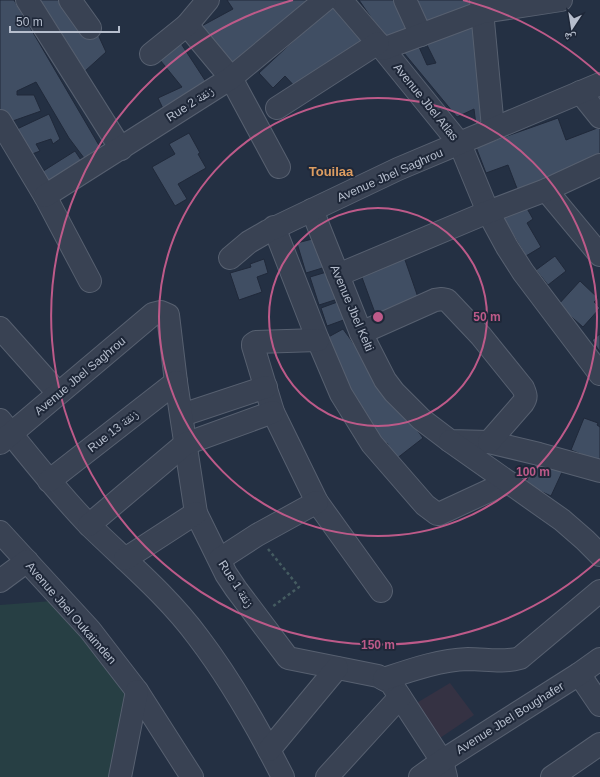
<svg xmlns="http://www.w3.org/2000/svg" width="600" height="777" font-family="Helvetica,'Noto Naskh Arabic',sans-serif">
  <rect width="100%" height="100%" fill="#243043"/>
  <polygon fill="#353243" points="450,683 474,715 440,738 415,704"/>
  <polygon fill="#273f44" points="52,601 133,696 116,777 0,777 0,605"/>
  <g fill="#404e63" stroke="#20293a">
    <polygon points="0,0 14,0 100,147 84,158 69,138 36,82 17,91 17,95 34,95 41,111 7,123 0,109"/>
    <polygon points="40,0 83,0 84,4 106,52 85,71"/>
    <polygon points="227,0 308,0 235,67 198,28 233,9"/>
    <polygon points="359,0 395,0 411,34 388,42"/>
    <polygon points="411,0 476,0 477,5 422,25"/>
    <polygon points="332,5 364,40 299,91 285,76 273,88 259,73"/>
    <polygon points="475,20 486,116 476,125 474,109 457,117 399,47 415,38 427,65 436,63 424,39"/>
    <polygon points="180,42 210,88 167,117 158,98 182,87 160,60"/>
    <polygon points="49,114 60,139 53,144 51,139 36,144 40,151 27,156 17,129"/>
    <polygon points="558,118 566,140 600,127 600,161 518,191 508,165 486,173 476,147"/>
    <polygon points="189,133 200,153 198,154 206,168 178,184 187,199 175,206 152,167 175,154 169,144"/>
    <polygon points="75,151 83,163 46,190 37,175"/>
    <polygon points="525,205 533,219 527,223 541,247 526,256 503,218"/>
    <polygon points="320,237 329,266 306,273 297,243"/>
    <polygon points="555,256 566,271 548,285 536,270"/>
    <polygon points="404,257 421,306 378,321 360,272"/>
    <polygon points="264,259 268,273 257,277 262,292 239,300 230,273 251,267 250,264"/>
    <polygon points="330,271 341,298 319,305 310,277"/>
    <polygon points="580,281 598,298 594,302 600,308 583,327 558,305"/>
    <polygon points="343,300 349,318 327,326 321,308"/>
    <polygon points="343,329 423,438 396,459 387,443 382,446 323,340"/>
    <polygon points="600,334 600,352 592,340"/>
    <polygon points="584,418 598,423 597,425 600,427 600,462 571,450"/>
    <polygon points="537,458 563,470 551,496 525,484"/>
  </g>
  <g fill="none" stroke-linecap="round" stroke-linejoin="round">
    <defs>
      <g id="minor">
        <polyline points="27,0 121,149"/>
        <polyline points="70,0 90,28"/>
        <polyline points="341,0 383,49 460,144 488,212 507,247 523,272 600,374"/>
        <polyline points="405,0 421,35"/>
        <polyline points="481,0 493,128"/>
        <polyline points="187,25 231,78 279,167"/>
        <polyline points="383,49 482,12 561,0"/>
        <polyline points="151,54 187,25 208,0"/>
        <polyline points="580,92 600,117"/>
        <polyline points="277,108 378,43"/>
        <polyline points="0,121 45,196 90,281"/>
        <polyline points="546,190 600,255"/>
        <polyline points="45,196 231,78 325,0"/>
        <polyline points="312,210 361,333 385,380 394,392 421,419 450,441 489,442 539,454 600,471"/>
        <polyline points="274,227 318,340 341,394 372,444 425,505 437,514 439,514 508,482"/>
        <polyline points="230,258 249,242 268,231 398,169 600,84"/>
        <polyline points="338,275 488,212 546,190 600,165"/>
        <polyline points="0,328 58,393"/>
        <path d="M361,333l74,-33 7,-1 5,1 34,36 42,52c3,7 4,9 0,15l-34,39"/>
        <polyline points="318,340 256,342 253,344 253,346 273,412 317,502 381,591"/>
        <polyline points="182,415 266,387"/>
        <path d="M0,420c29,36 58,73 90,106 37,36 78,70 108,111 32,42 61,93 85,140"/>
        <polyline points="450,441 562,520 585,540 600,555"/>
        <polyline points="0,443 153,314 161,312 168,315 176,382 196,513 226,574 236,589 288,658 378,676 391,683 442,761 446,777"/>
        <polyline points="49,481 176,382"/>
        <polyline points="89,525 185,444 273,412"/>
        <polyline points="0,532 90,630 137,691 192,777"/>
        <polyline points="125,559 196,513"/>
        <polyline points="220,559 257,535 317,502"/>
        <polyline points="0,581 27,561"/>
        <polyline points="579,674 600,705"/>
        <path d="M384,679c27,-9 55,-19 84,-20 18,0 34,4 52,-1l80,-67"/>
        <polyline points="269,750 337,668"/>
        <polyline points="120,777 137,691"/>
        <polyline points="327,777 400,697"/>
        <polyline points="420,777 442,761 579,674 600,659"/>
        <polyline points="552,777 600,744"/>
      </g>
    </defs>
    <use href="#minor" stroke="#576070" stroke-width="24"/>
    <polyline stroke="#455c61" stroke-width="2.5" stroke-dasharray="3 3" stroke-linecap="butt" points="268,549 299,587 272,607"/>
    <use href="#minor" stroke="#394253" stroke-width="22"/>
  </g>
  <g fill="none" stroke="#bd5a89" stroke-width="2">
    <circle cx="378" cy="317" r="109"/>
    <circle cx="378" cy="317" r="219"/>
    <path d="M600 559A328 328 0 1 1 293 0M463 0A328 328 0 0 1 600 75"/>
  </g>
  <g text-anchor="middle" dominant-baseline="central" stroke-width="4" stroke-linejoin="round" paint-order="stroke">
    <g font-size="12" fill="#b6becd" stroke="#1e2738">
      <text transform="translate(426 102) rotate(51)">Avenue Jbel Atlas</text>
      <text transform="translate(190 104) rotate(-33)">Rue 2 زنقة</text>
      <text transform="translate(390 175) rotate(-24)">Avenue Jbel Saghrou</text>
      <text transform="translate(352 308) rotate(67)">Avenue Jbel Kelti</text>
      <text transform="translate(80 376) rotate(-40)">Avenue Jbel Saghrou</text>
      <text transform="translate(113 431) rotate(-38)">Rue 13 زنقة</text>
      <text transform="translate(236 584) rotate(57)">Rue 1 زنقة</text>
      <text transform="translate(71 613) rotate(49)">Avenue Jbel Oukaimden</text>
      <text transform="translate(510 718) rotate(-32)">Avenue Jbel Boughafer</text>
    </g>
    <g font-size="13" font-weight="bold" fill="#dd9d61" stroke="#1e2738">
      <text x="331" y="171">Touilaa</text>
    </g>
  </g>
  <circle cx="378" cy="317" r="6" fill="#bd5a89" stroke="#1e2738" stroke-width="2"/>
  <g font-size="12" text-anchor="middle" font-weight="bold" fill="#bd5a89" stroke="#1e2738" stroke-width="4" stroke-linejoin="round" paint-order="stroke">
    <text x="487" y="321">50 m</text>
    <text x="533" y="476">100 m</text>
    <text x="378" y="649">150 m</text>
  </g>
  <g transform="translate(572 28) rotate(192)" stroke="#1e2738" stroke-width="3" paint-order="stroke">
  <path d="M0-3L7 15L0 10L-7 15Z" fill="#b6becd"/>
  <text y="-6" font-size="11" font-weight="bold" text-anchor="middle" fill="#b6becd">ش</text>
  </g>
  <path d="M10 26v6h109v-6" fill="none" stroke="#b6becd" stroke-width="2"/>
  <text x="16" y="26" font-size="12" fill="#b6becd" stroke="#1e2738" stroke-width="3" paint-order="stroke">50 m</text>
</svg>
